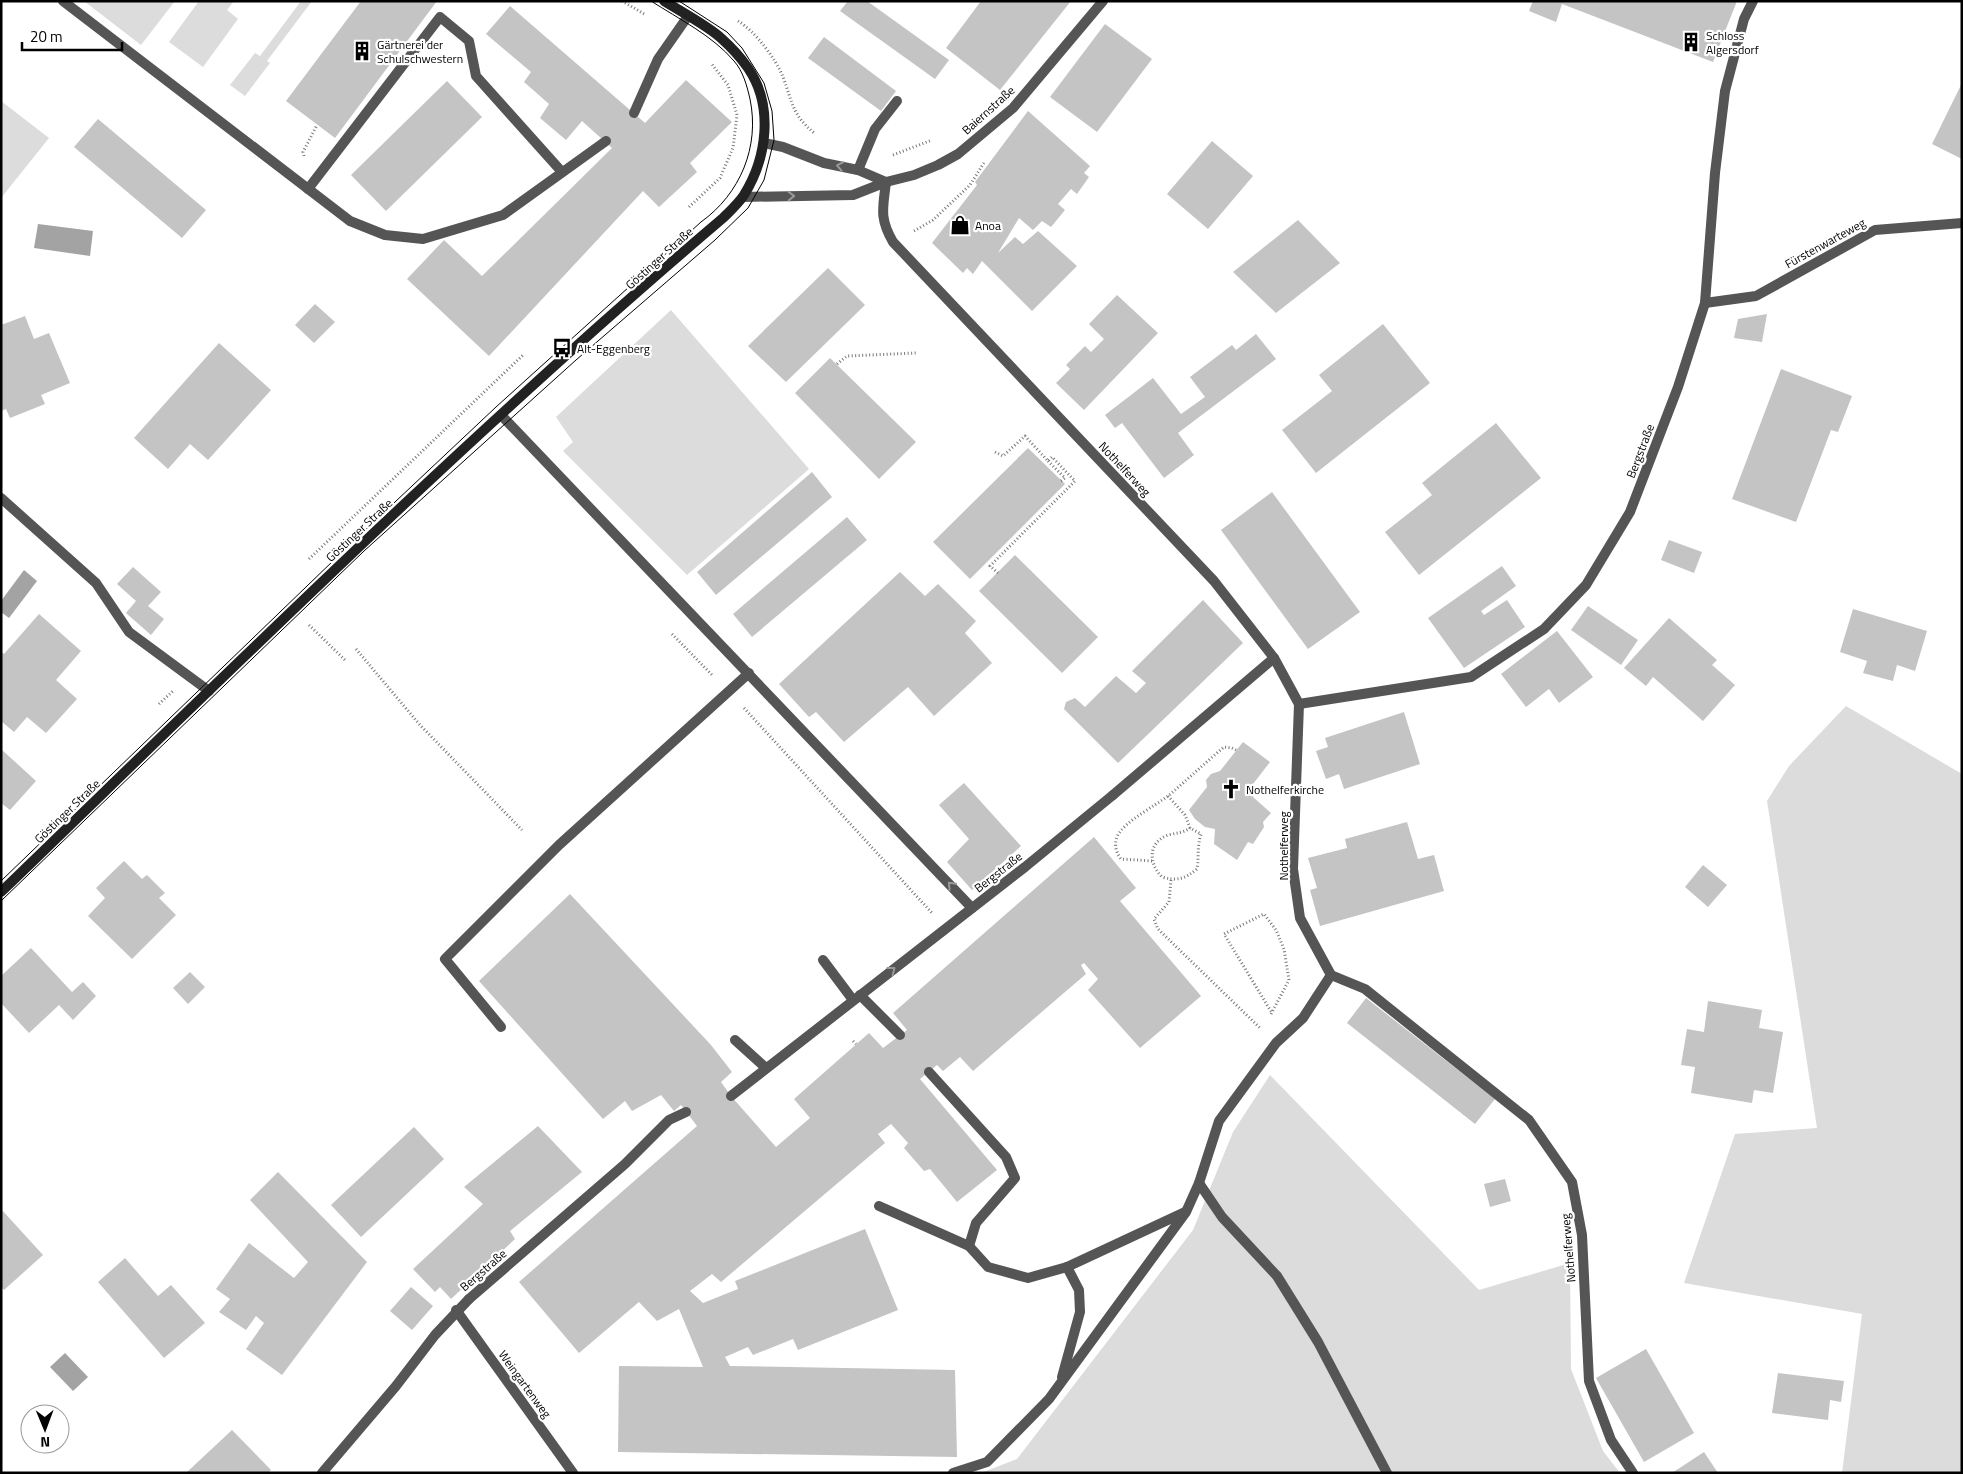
<svg xmlns="http://www.w3.org/2000/svg" width="1963" height="1474" font-family="'Titillium Web',sans-serif">
  <rect width="100%" height="100%" fill="#fff"/>
  <g fill="#dcdcdc">
    <polygon points="84,1 175,1 141,45"/>
    <polygon points="199,1 234,1 227,10 238,19 203,67 169,42"/>
    <polygon points="301,1 312,1 267,61 270,63 245,96 230,85 255,53 260,56"/>
    <polygon points="1,101 49,138 1,198"/>
    <polygon points="671,310 809,469 687,575 563,451 573,442 556,417"/>
    <polygon points="1846,706 1962,774 1962,1473 1842,1473 1862,1314 1684,1283 1735,1134 1817,1128 1767,801 1789,766"/>
    <polygon points="1270,1075 1479,1290 1570,1263 1571,1369 1603,1451 1620,1473 981,1473 1017,1459 1193,1230 1233,1132"/>
  </g>
  <g fill="#a3a3a3">
    <polygon points="38,224 93,231 90,256 34,248"/>
    <polygon points="24,570 37,581 9,618 1,612 1,601"/>
    <polygon points="65,1353 88,1377 73,1391 50,1367"/>
  </g>
  <g fill="#c4c4c4">
    <polygon points="361,1 437,1 335,138 286,101"/>
    <polygon points="848,1 867,1 949,60 935,79 840,11"/>
    <polygon points="981,1 1071,1 1000,90 946,48"/>
    <polygon points="1533,1 1665,2 1737,1 1713,62 1562,4 1556,22 1529,11"/>
    <polygon points="510,6 645,123 686,80 732,122 690,163 697,172 659,207 643,191 489,356 407,279 444,240 482,276 612,148 582,121 566,140 540,118 549,104 524,82 531,72 486,34"/>
    <polygon points="1105,24 1152,59 1097,132 1050,97"/>
    <polygon points="824,37 896,91 881,111 808,58"/>
    <polygon points="447,81 482,117 386,211 351,175"/>
    <polygon points="1962,83 1962,159 1932,144"/>
    <polygon points="1028,111 1090,166 1084,173 1089,177 1077,194 1071,189 1058,204 1065,210 1051,227 1042,221 1033,230 1019,218 998,253 1015,237 1023,244 1038,231 1077,266 1032,311 982,261 973,274 967,268 963,273 932,243 977,185 975,182"/>
    <polygon points="98,119 206,210 182,238 74,147"/>
    <polygon points="1212,141 1253,176 1208,229 1167,194"/>
    <polygon points="1298,220 1340,263 1276,313 1233,272"/>
    <polygon points="828,268 865,305 786,382 748,346"/>
    <polygon points="1117,295 1158,333 1084,410 1056,383 1070,369 1066,365 1085,346 1091,352 1104,339 1089,324"/>
    <polygon points="315,304 335,322 314,343 295,325"/>
    <polygon points="1767,314 1762,342 1734,338 1738,319"/>
    <polygon points="25,316 34,339 49,333 70,383 41,395 45,404 10,418 6,409 1,411 1,325"/>
    <polygon points="1383,324 1430,383 1316,473 1282,430 1332,391 1319,375"/>
    <polygon points="1256,334 1276,359 1178,433 1194,455 1164,478 1122,423 1115,428 1105,415 1153,378 1181,414 1205,397 1190,377 1232,345 1236,350"/>
    <polygon points="219,343 271,390 208,460 190,444 168,469 134,438"/>
    <polygon points="830,358 916,442 879,479 795,393"/>
    <polygon points="1781,369 1852,396 1838,432 1831,430 1796,522 1732,499"/>
    <polygon points="1496,423 1541,478 1419,575 1385,532 1432,495 1422,483"/>
    <polygon points="1028,448 1065,484 970,579 933,542"/>
    <polygon points="812,472 832,497 716,595 697,572"/>
    <polygon points="1272,492 1360,612 1308,649 1221,530"/>
    <polygon points="847,517 867,540 752,637 733,614"/>
    <polygon points="1669,540 1702,552 1694,573 1661,560"/>
    <polygon points="1015,555 1098,637 1062,673 979,591"/>
    <polygon points="1502,566 1516,586 1481,611 1484,615 1507,600 1525,627 1464,668 1428,618"/>
    <polygon points="133,567 161,592 148,606 164,619 151,635 126,613 136,601 117,584"/>
    <polygon points="900,572 925,596 938,584 976,621 965,633 992,663 934,716 908,687 844,742 816,712 809,717 779,684"/>
    <polygon points="1203,600 1243,643 1118,763 1064,709 1066,702 1075,698 1085,707 1116,676 1136,693 1146,683 1132,671"/>
    <polygon points="1588,606 1638,640 1621,665 1571,630"/>
    <polygon points="1853,609 1927,631 1915,671 1897,665 1893,681 1863,673 1867,661 1840,652"/>
    <polygon points="39,614 81,651 56,680 77,699 46,733 27,717 14,732 1,721 1,652 4,654"/>
    <polygon points="1669,618 1717,660 1712,665 1735,685 1703,721 1653,677 1646,686 1624,668"/>
    <polygon points="1557,631 1593,677 1559,703 1549,689 1526,707 1501,674"/>
    <polygon points="1404,712 1420,764 1344,789 1339,774 1326,779 1316,751 1328,747 1325,738"/>
    <polygon points="1243,742 1270,762 1253,784 1258,791 1253,797 1271,813 1263,822 1264,827 1253,844 1248,842 1237,860 1214,844 1215,829 1205,827 1195,819 1189,810 1207,787 1206,780 1211,774 1220,771"/>
    <polygon points="1,749 36,781 10,810 1,803"/>
    <polygon points="964,783 1021,846 972,890 947,862 969,839 939,805"/>
    <polygon points="1407,822 1418,859 1434,855 1444,891 1320,926 1310,890 1317,888 1308,858 1347,848 1345,839"/>
    <polygon points="1094,837 1136,888 1120,901 1201,996 1140,1048 1088,990 1098,979 1084,963 1081,965 1086,974 973,1071 960,1057 943,1071 937,1065 920,1079 997,1170 957,1202 930,1169 924,1171 904,1148 908,1143 891,1124 878,1134 885,1143 721,1282 712,1274 690,1291 703,1303 738,1289 735,1281 865,1229 898,1310 798,1350 793,1339 753,1355 748,1347 725,1357 730,1366 955,1370 957,1457 618,1452 619,1366 703,1367 679,1309 657,1321 639,1302 579,1353 519,1282 697,1126 681,1105 674,1111 661,1095 632,1111 625,1101 603,1119 479,981 570,894 711,1045 732,1072 721,1082 731,1096 776,1147 810,1118 794,1099 869,1033 883,1048 907,1030 893,1013"/>
    <polygon points="124,861 142,879 147,875 165,893 159,898 176,915 132,959 88,916 105,898 96,888"/>
    <polygon points="1703,865 1727,885 1708,907 1685,887"/>
    <polygon points="31,948 72,992 83,982 96,996 73,1020 59,1005 29,1033 1,1003 1,976"/>
    <polygon points="190,972 205,987 188,1004 173,988"/>
    <polygon points="1366,998 1495,1099 1475,1124 1347,1023"/>
    <polygon points="1708,1001 1762,1010 1759,1028 1783,1032 1773,1093 1754,1090 1752,1103 1691,1093 1695,1067 1681,1065 1687,1029 1704,1032"/>
    <polygon points="538,1126 582,1172 510,1231 515,1239 451,1299 440,1287 435,1292 413,1269 483,1204 464,1187"/>
    <polygon points="414,1127 444,1159 361,1237 331,1205"/>
    <polygon points="278,1172 367,1262 282,1375 246,1349 264,1323 256,1316 246,1330 219,1312 230,1299 216,1289 249,1243 294,1278 308,1262 250,1200"/>
    <polygon points="1505,1179 1511,1201 1490,1207 1484,1184"/>
    <polygon points="1,1209 43,1255 4,1290 1,1287"/>
    <polygon points="125,1258 158,1296 171,1285 205,1323 164,1358 98,1282"/>
    <polygon points="411,1287 433,1306 412,1330 390,1311"/>
    <polygon points="1646,1349 1694,1433 1644,1462 1596,1378"/>
    <polygon points="1778,1373 1844,1381 1841,1402 1830,1400 1828,1420 1772,1413"/>
    <polygon points="232,1430 271,1470 268,1473 186,1473"/>
    <polygon points="1704,1452 1718,1473 1672,1473"/>
  </g>
  <g fill="none" stroke-linecap="round" stroke-linejoin="round">
    <g stroke="#777" stroke-width="3" stroke-dasharray="1 2.5" stroke-linecap="butt">
      <polyline points="622,1 646,15"/>
      <path d="M738,21c17,10 38,38 45,56 10,27 9,37 31,56"/>
      <polyline points="893,155 932,140"/>
      <polyline points="304,156 303,152 317,125"/>
      <polyline points="689,207 720,178 733,148 737,115 728,85 711,63"/>
      <polyline points="914,231 933,220 970,185 984,163"/>
      <polyline points="837,364 847,356 916,353"/>
      <polyline points="995,452 1003,456 1025,436 1048,461 1052,457 1075,481 990,566 998,573"/>
      <polyline points="1048,461 1065,478 1061,481"/>
      <polyline points="309,559 523,355"/>
      <polyline points="309,625 345,660"/>
      <polyline points="672,634 713,676"/>
      <polyline points="356,649 420,725 522,830"/>
      <polyline points="159,704 173,691"/>
      <polyline points="744,708 932,913"/>
      <path d="M1168,796l17,19 5,13 11,6c-4,12 -2,23 -4,35 -12,10 -20,12 -35,8 -13,-13 -15,-34 6,-42 8,-2 15,-2 22,-7"/>
      <path d="M1152,861l-31,-2c-5,-7 -7,-13 -4,-22 6,-15 38,-31 51,-41 19,-16 37,-33 56,-49l8,1 4,2"/>
      <polyline points="1171,880 1169,902 1154,919 1158,929 1260,1028"/>
      <polyline points="1271,1014 1289,980 1284,949 1276,930 1264,914 1224,934 1272,1013"/>
      <polyline points="853,1041 856,1044"/>
    </g>
    <g stroke="#555" stroke-width="10">
      <polyline points="63,1 350,221 385,235 423,239 503,215 606,141"/>
      <polyline points="634,113 658,59 688,16"/>
      <polyline points="858,170 875,129 897,101"/>
      <polyline points="308,189 440,17 469,41 476,76 562,172"/>
      <polyline points="501,415 972,908"/>
      <polyline points="1,498 96,583 129,632 209,691"/>
      <polyline points="823,960 853,1000"/>
      <polyline points="860,995 900,1035"/>
      <polyline points="501,1027 445,959 559,845 749,673"/>
      <polyline points="735,1040 766,1068"/>
      <polyline points="929,1072 1006,1157 1015,1178 976,1223 969,1246"/>
      <polyline points="731,1096 1025,867 1113,795"/>
      <polyline points="1199,1183 1222,1217 1277,1276 1318,1342 1387,1473"/>
      <polyline points="879,1206 969,1246 988,1267 1028,1278 1067,1267 1185,1212"/>
      <polyline points="469,1299 625,1164 669,1120 686,1112"/>
      <polyline points="1062,1377 1080,1312 1079,1290 1067,1267"/>
      <polyline points="953,1473 987,1462 1049,1399 1186,1212 1199,1183 1219,1121 1276,1043 1303,1018 1331,975"/>
    </g>
    <g stroke="#555" stroke-width="10">
      <polyline points="764,143 783,147 824,163 858,170 886,182"/>
      <path d="M886,182c-3,26 -7,36 7,60l321,339 60,77 25,46 -6,165 7,49 31,57 34,14 164,131 43,62 10,53 7,146 22,59 22,33"/>
      <polyline points="743,197 853,195 886,182 914,175 938,165 958,154 1013,108 1103,1"/>
      <polyline points="1705,303 1756,296 1875,230 1962,223"/>
      <polyline points="1299,704 1471,677 1544,629 1586,585 1630,512 1678,387 1705,303 1715,173 1725,91 1744,19 1753,1"/>
      <polyline points="1113,795 1274,658"/>
      <polyline points="456,1310 573,1473"/>
      <polyline points="322,1473 396,1386 435,1335 469,1299"/>
    </g>
    <path stroke="#222" stroke-width="10" d="M1,892c237,-229 471,-461 722,-674 7,-7 15,-14 21,-23 23,-37 30,-89 4,-127 -7,-10 -17,-21 -26,-29 -12,-12 -42,-28 -58,-38"/>
    <g stroke="#000" stroke-width="1">
      <path d="M1,881l361,-348 134,-126 205,-185c39,-28 59,-75 49,-123 -3,-13 -7,-28 -16,-38 -21,-25 -55,-42 -83,-60"/>
      <polyline points="1,901 364,551 576,360 715,240 748,208 764,180 774,140 772,111 764,83 742,48 727,32 679,1"/>
    </g>
  </g>
  <defs><path id="oneway-chevron" d="M-2-3.5L2.5 0L-2 3.5" fill="none" stroke-width="1.6" stroke-linecap="round" stroke-linejoin="round" transform="scale(1.25)"/></defs>
  <g stroke="#999">
    <use href="#oneway-chevron" transform="translate(840 166) rotate(-169)"/>
    <use href="#oneway-chevron" transform="translate(791 196) rotate(-2)"/>
    <use href="#oneway-chevron" transform="translate(951 885) rotate(-134)"/>
    <use href="#oneway-chevron" transform="translate(892 970) rotate(-38)"/>
  </g>
  <defs>
    <symbol id="building-bare" viewBox="-9 -9 18 18"><path d="M-4-6H4V6H1V3H-1V6H-4ZM-2.5-4.3h1.7v1.8h-1.7ZM.8-4.3h1.7v1.8H.8ZM-2.5-1h1.7V.8h-1.7ZM.8-1h1.7V.8H.8Z" fill="#000" stroke="#fff" stroke-width="2.5" paint-order="stroke"/></symbol>
    <symbol id="shop-bare" viewBox="-9 -9 18 18"><path d="M-5-2.5h2.3a2.7 3.5 0 0 1 5.4 0H5L5.5 6h-11ZM-1.5-2.5h3a1.5 2.3 0 0 0-3 0Z" fill="#000" stroke="#fff" stroke-width="2.5" paint-order="stroke"/></symbol>
    <symbol id="bus-bare" viewBox="-9 -9 18 18"><path d="M-5-6H5V4H4V6H2V4H-2V6H-4V4H-5ZM-3.5-4V0h7V-4ZM-3.5 1.2v1.5H-2V1.2ZM2 1.2v1.5H3.5V1.2Z" fill="#000" stroke="#fff" stroke-width="2.5" paint-order="stroke"/></symbol>
    <symbol id="church-bare" viewBox="-9 -9 18 18"><path d="M-1.2-6h2.4v3.5h3.3v2.4h-3.3V6h-2.4V-.1h-3.3v-2.4h3.3Z" fill="#000" stroke="#fff" stroke-width="2.5" paint-order="stroke"/></symbol>
  </defs>
  <g fill-rule="evenodd">
    <use href="#building-bare" x="1677" y="28" width="28" height="28"/>
    <use href="#building-bare" x="348" y="37" width="28" height="28"/>
    <use href="#shop-bare" x="946" y="211" width="28" height="28"/>
    <use href="#bus-bare" x="548" y="334" width="28" height="28"/>
    <use href="#church-bare" x="1217" y="775" width="28" height="28"/>
  </g>
  <g text-anchor="middle" dominant-baseline="central" stroke-width="4.5" stroke-linejoin="round" paint-order="stroke">
    <g font-size="12" fill="#000" stroke="#fff" text-anchor="start">
      <text x="1706" y="35">Schloss<tspan x="1706" dy="14">Algersdorf</tspan></text>
      <text x="377" y="44">Gärtnerei der<tspan x="377" dy="14">Schulschwestern</tspan></text>
      <text x="975" y="225">Anoa</text>
      <text x="577" y="348">Alt-Eggenberg</text>
      <text x="1246" y="789">Nothelferkirche</text>
    </g>
    <g font-size="12" fill="#000" stroke="#fff">
      <text transform="translate(988 110) rotate(-42)">Baiernstraße</text>
      <text transform="translate(1825 243) rotate(-29)">Fürstenwarteweg</text>
      <text transform="translate(659 258) rotate(-42)">Göstinger Straße</text>
      <text transform="translate(1640 451) rotate(-69)">Bergstraße</text>
      <text transform="translate(1125 469) rotate(47)">Nothelferweg</text>
      <text transform="translate(359 530) rotate(-43)">Göstinger Straße</text>
      <text transform="translate(67 811) rotate(-44)">Göstinger Straße</text>
      <text transform="translate(1283 846) rotate(-90)">Nothelferweg</text>
      <text transform="translate(998 872) rotate(-38)">Bergstraße</text>
      <text transform="translate(1568 1248) rotate(-95)">Nothelferweg</text>
      <text transform="translate(483 1270) rotate(-41)">Bergstraße</text>
      <text transform="translate(525 1384) rotate(54)">Weingartenweg</text>
    </g>
  </g>
  <rect width="1963" height="1474" fill="none" stroke="#000000" stroke-width="5"/>
  <g transform="translate(45 1429) rotate(179)"><circle r="24" fill="#ffffff" stroke="#999999"/>
  <path d="M0-4L9 19L0 12L-9 19Z" fill="#000000"/>
  <text y="-8" font-size="14" font-weight="bold" text-anchor="middle" fill="#000000">N</text>
  </g>
  <path d="M22 42v8h100v-8" fill="none" stroke="#000000" stroke-width="2.5"/>
  <text x="30" y="42" font-size="15" fill="#000000" stroke="#ffffff" stroke-width="4" paint-order="stroke">20 m</text>
</svg>
